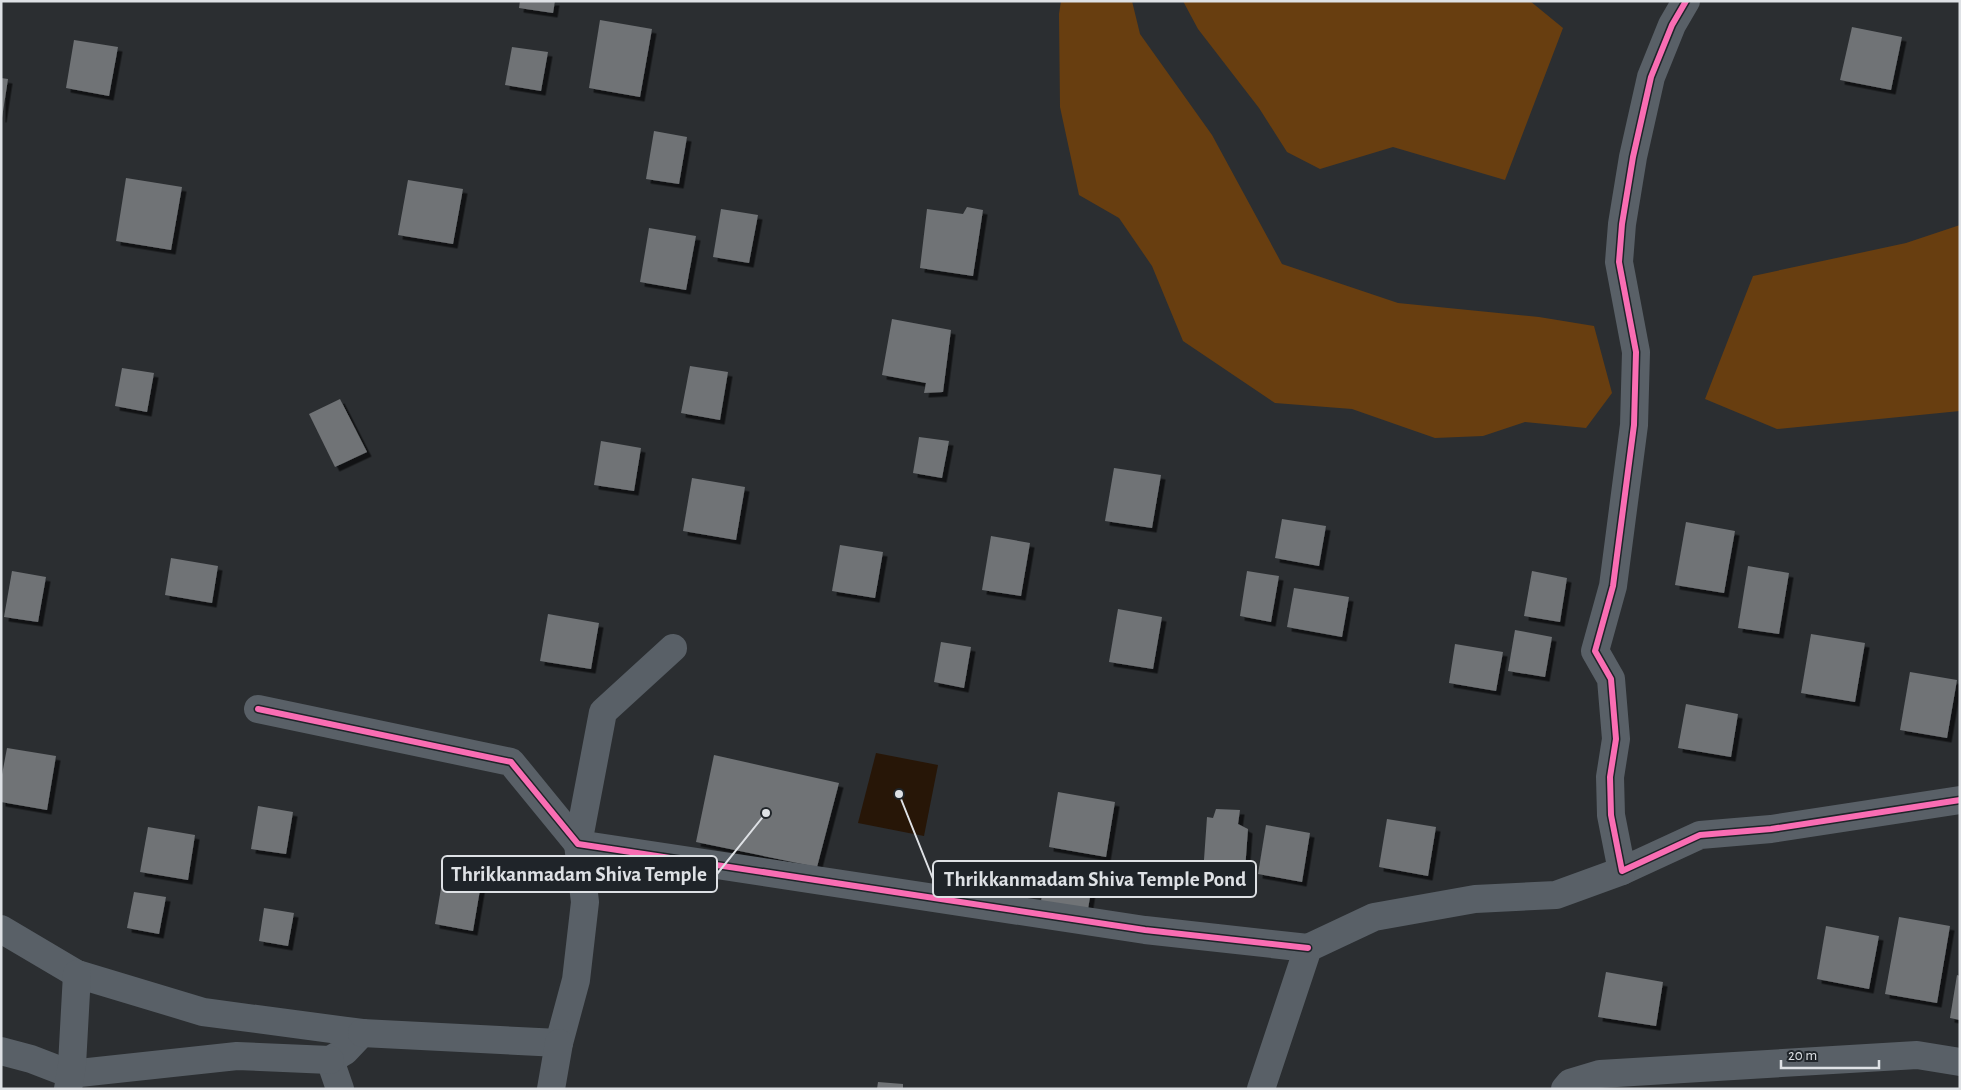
<svg xmlns="http://www.w3.org/2000/svg" width="1961" height="1090" font-family="'Alegreya Sans',sans-serif">
  <defs>
    <filter id="shadow"><feDropShadow dx="4.5" dy="4.5" stdDeviation="0" flood-color="#0009"/></filter>
  </defs>
  <rect width="100%" height="100%" fill="#2b2e31"/>
  <g fill="#683e10">
    <polygon points="1061,1 1132,1 1140,34 1212,135 1282,264 1398,303 1539,317 1594,326 1612,393 1586,428 1525,422 1483,436 1435,438 1352,409 1275,403 1183,341 1152,266 1119,218 1079,195 1060,107 1059,14"/>
    <polygon points="1183,1 1530,1 1563,28 1505,180 1393,147 1320,169 1287,152 1259,108 1198,29"/>
    <polygon points="1960,225 1960,411 1777,429 1705,399 1753,276 1906,243"/>
  </g>
  <polygon fill="#271607" points="876,753 938,765 924,836 858,823"/>
  <g fill="#707376" filter="url(#shadow)">
    <polygon points="520,1 555,1 553,13 519,8"/>
    <polygon points="600,20 652,29 640,97 589,88"/>
    <polygon points="1852,27 1902,37 1891,90 1840,80"/>
    <polygon points="74,40 118,47 109,96 66,88"/>
    <polygon points="512,47 548,52 541,91 505,85"/>
    <polygon points="1,78 8,79 2,118 1,118"/>
    <polygon points="654,131 687,137 679,184 646,179"/>
    <polygon points="126,178 182,187 171,250 116,241"/>
    <polygon points="408,180 463,189 453,244 398,235"/>
    <polygon points="967,207 983,210 973,276 920,268 927,209 963,214"/>
    <polygon points="721,209 758,215 749,263 713,257"/>
    <polygon points="649,228 696,236 686,290 640,282"/>
    <polygon points="892,319 951,330 943,392 924,393 926,383 882,375"/>
    <polygon points="690,366 728,372 720,420 681,413"/>
    <polygon points="122,368 154,373 147,412 115,406"/>
    <polygon points="340,399 367,452 335,467 309,414"/>
    <polygon points="919,437 949,441 942,478 913,473"/>
    <polygon points="601,441 641,448 634,491 594,485"/>
    <polygon points="1114,468 1161,475 1152,528 1105,521"/>
    <polygon points="692,478 745,487 736,540 683,531"/>
    <polygon points="1282,519 1326,526 1319,566 1275,558"/>
    <polygon points="1686,522 1735,531 1724,593 1675,585"/>
    <polygon points="991,536 1030,543 1021,596 982,590"/>
    <polygon points="840,545 883,552 875,598 832,591"/>
    <polygon points="171,558 218,566 212,603 165,595"/>
    <polygon points="1748,566 1789,573 1779,634 1738,628"/>
    <polygon points="12,571 46,577 38,622 4,617"/>
    <polygon points="1247,571 1279,576 1271,622 1240,616"/>
    <polygon points="1532,571 1567,578 1560,622 1524,616"/>
    <polygon points="1294,588 1349,597 1342,637 1287,627"/>
    <polygon points="1118,609 1162,617 1153,669 1109,662"/>
    <polygon points="548,614 599,623 591,669 540,661"/>
    <polygon points="1515,630 1552,637 1545,677 1508,671"/>
    <polygon points="1811,634 1865,643 1855,702 1801,693"/>
    <polygon points="941,642 971,647 964,688 934,682"/>
    <polygon points="1455,644 1503,652 1496,691 1449,683"/>
    <polygon points="1910,672 1957,680 1947,738 1900,730"/>
    <polygon points="1686,704 1738,714 1731,757 1678,748"/>
    <polygon points="7,748 56,756 47,810 1,802 1,780"/>
    <polygon points="714,755 839,783 817,867 696,842"/>
    <polygon points="1058,792 1115,802 1106,857 1049,847"/>
    <polygon points="258,806 293,812 286,854 251,849"/>
    <polygon points="1216,809 1240,810 1238,824 1248,829 1245,870 1236,870 1234,879 1212,881 1211,875 1203,874 1207,817 1213,818"/>
    <polygon points="1387,819 1436,827 1428,876 1379,867"/>
    <polygon points="1266,825 1310,833 1302,882 1258,874"/>
    <polygon points="148,827 195,835 188,880 140,872"/>
    <polygon points="445,865 483,872 473,931 435,924"/>
    <polygon points="1046,871 1093,879 1088,909 1041,901"/>
    <polygon points="134,892 166,897 159,934 127,928"/>
    <polygon points="264,908 294,913 288,946 259,941"/>
    <polygon points="1899,917 1950,926 1937,1003 1885,994"/>
    <polygon points="1826,926 1879,936 1869,989 1817,979"/>
    <polygon points="1606,972 1663,982 1656,1026 1598,1017"/>
    <polygon points="1957,975 1960,976 1960,1020 1950,1018"/>
    <polygon points="878,1082 903,1084 903,1089 877,1089"/>
  </g>
  <g fill="none" stroke-linecap="round" stroke-linejoin="round">
    <g stroke="#596067" stroke-width="28">
      <polyline points="1686,1 1672,25 1651,77 1633,157 1622,224 1619,262 1636,352 1634,425 1613,586 1595,651 1611,679 1616,739 1610,777 1611,815 1622,871 1700,835 1771,829 1960,800"/>
      <polyline points="258,709 511,762 578,844 1145,930 1308,948"/>
      <polyline points="1,929 77,974 203,1012 362,1033 345,1051 330,1060 340,1089"/>
      <polyline points="362,1033 559,1043 576,980 585,902 578,844 603,712 673,648"/>
      <polyline points="1,1051 31,1059 70,1074 237,1056 330,1060"/>
      <polyline points="68,1089 72,1065 77,974"/>
      <polyline points="551,1089 559,1043"/>
      <polyline points="1261,1089 1308,948 1374,917 1475,899 1556,895 1622,871"/>
      <polyline points="1565,1089 1570,1083 1600,1074 1917,1055 1960,1062"/>
    </g>
    <defs>
      <g id="cycleway">
        <polyline points="1686,1 1672,25 1651,77 1633,157 1622,224 1619,262 1636,352 1634,425 1613,586 1595,651 1611,679 1616,739 1610,777 1611,815 1622,871 1700,835 1771,829 1960,800"/>
        <polyline points="258,709 511,762 578,844 1145,930 1308,948"/>
      </g>
    </defs>
    <use href="#cycleway" stroke="#1f2429" stroke-width="9"/>
    <use href="#cycleway" stroke="#f96db3" stroke-width="6"/>
  </g>
  <path fill="none" stroke="#dee1e5" stroke-width="2" d="M766 813L717 874M899 794L933 879"/>
  <g fill="#dee1e5" stroke="#1f2429" stroke-width="2">
    <circle cx="766" cy="813" r="5"/>
    <circle cx="899" cy="794" r="5"/>
  </g>
  <g fill="#1f2429" stroke="#dee1e5" stroke-width="2">
    <rect x="442" y="856" width="275" height="36" rx="5"/>
    <rect x="933" y="861" width="323" height="36" rx="5"/>
  </g>
  <g font-size="21" text-anchor="middle" font-weight="bold" fill="#dee1e5">
    <text x="579" y="881">Thrikkanmadam Shiva Temple</text>
    <text x="1095" y="886">Thrikkanmadam Shiva Temple Pond</text>
  </g>
  <rect width="1961" height="1090" fill="none" stroke="#dee1e5" stroke-width="5"/>
  <path d="M1781 1060v8h98v-8" fill="none" stroke="#dee1e5" stroke-width="2.5"/>
  <text x="1788" y="1060" font-size="15" fill="#dee1e5" stroke="#1f2429" stroke-width="4" paint-order="stroke">20 m</text>
</svg>
